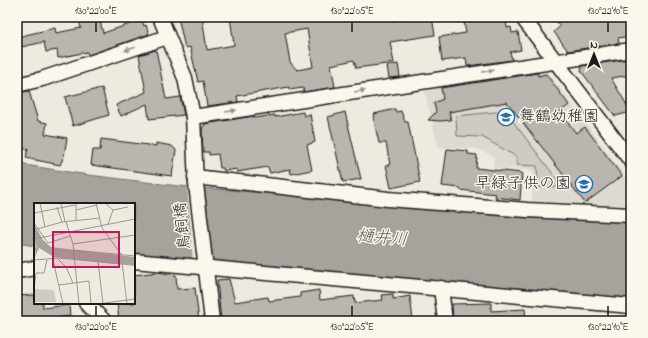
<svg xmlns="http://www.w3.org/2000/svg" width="648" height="338" font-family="'Indie Flower','Klee One',sans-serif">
  <rect width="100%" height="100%" fill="#eeeadf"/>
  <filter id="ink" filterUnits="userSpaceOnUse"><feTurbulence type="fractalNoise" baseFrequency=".025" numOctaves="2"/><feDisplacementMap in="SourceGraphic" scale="8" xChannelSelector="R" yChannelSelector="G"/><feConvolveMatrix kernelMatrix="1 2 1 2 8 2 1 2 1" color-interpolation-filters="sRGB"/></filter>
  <g filter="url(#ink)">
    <polygon fill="#dedad1" points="545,68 631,184 631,206 532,201 533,171 493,168 494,156 477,149 438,147 424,88"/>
    <polygon fill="#ceccc2" stroke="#75746f" points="505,111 563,187 538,187 537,166 517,165 517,157 482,137 457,136 456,116"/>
    <polygon fill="#a6a39d" stroke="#6f6d69" points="17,161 31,166 88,175 178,186 631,223 631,299 134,255 134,204 35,204 35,246 17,243"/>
    <polygon fill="#eeeadf" points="187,185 204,185 213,263 193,262"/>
    <g fill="#b9b6af" stroke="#1c1c1c" fill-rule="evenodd">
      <polygon points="84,17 99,17 103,33 142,20 144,26 146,25 149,34 88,55 87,52 58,58 57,50 46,52 44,42 17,48 17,37 55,28 56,33 81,28 79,20"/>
      <path d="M178,17h24l5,33 27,-5 -4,-28h162l1,4 23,-4h16l3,18 -45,7 4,21 -38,5 -2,-8 -23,5 4,22 -31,5 -1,-4 -14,2v-3l-52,9 1,6 -31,4 -4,-25 -5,1 -8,-35 -5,1zM307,29l6,38 -16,3 -7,-8 -5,-29z"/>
      <polygon points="463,17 506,17 507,28 511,27 512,33 518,32 521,50 510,52 512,60 467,66 466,58 442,61 439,37 466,33"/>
      <polygon points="553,17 580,17 580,19 615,17 616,21 631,18 631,36 618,38 619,43 568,51 554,32 560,26"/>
      <polygon points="156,50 166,99 180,97 184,115 149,119 147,104 121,116 116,105 146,92 139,55"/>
      <polygon points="629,59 631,65 631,75 611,78 631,112 615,116 581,71 582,66"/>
      <polygon points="398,64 400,77 389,78 387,66"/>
      <polygon points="538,73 538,76 546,74 569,105 560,112 576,133 585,127 622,176 585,203 507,102 449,112 451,120 440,121 428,120 436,112 434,103 443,99 441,88"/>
      <polygon points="102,88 109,115 73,126 65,97"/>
      <polygon points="29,91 38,121 47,123 45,134 67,138 64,156 60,165 26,158 28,148 17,152 17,93"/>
      <polygon points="395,109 396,112 401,111 405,122 408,122 420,182 391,188 386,165 390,165 386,143 379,143 373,117 375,117 374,114"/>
      <polygon points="303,112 304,116 310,114 315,142 307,145 312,170 291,174 290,169 270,173 268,167 237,172 237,169 224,171 223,168 220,168 218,154 209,155 209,152 203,152 202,129 205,124 254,116 254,118 275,115 275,117"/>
      <polygon points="345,112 361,179 343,182 328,117"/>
      <polygon points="101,139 156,146 156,143 172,146 176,150 172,176 91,165 93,150 100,150"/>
      <polygon points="447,149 468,151 468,154 477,155 476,168 522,173 520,200 495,197 496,194 460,190 460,188 442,186"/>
      <polygon points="158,272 176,275 177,289 195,288 199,321 119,321 117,303 134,303 134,275"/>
      <polygon points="229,279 235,302 268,297 269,301 300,297 300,293 319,290 320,300 354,296 355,303 383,300 382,295 393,294 393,299 410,296 413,320 250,321 249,317 221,320 217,280"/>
      <polygon points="35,295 35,303 43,303 43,308 69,305 70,316 55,318 55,321 18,321 17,296"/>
      <polygon points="491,303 491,311 525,309 526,321 453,321 452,304"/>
    </g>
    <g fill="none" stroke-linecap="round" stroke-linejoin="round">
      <defs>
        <g id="minor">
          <polyline points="160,17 185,78 193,117 196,184 212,321"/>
          <polyline points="522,17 631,161"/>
          <polyline points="17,85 42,79 167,37"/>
          <polyline points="193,117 631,50"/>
          <polyline points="195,177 388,199 527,210 631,215"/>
          <polyline points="134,261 631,306"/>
          <polyline points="17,271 35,268"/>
          <polyline points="441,288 445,321"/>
          <polyline points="86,303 104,321"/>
        </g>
      </defs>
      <use href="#minor" stroke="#1c1c1c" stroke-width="17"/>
      <use href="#minor" stroke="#fbf7ec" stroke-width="14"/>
    </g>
    <defs><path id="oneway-solid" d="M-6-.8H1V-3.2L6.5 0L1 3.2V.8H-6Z"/></defs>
    <g fill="#97948e">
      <use href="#oneway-solid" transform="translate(130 49) rotate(162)"/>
      <use href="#oneway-solid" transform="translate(488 71) rotate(-9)"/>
      <use href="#oneway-solid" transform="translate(360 91) rotate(-9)"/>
      <use href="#oneway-solid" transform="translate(231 111) rotate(-9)"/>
    </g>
  </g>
  <path fill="none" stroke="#1c1c1c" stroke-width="1.5" d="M96,22v10M352,22v10M608,22v10M96,306v10M352,306v10M608,306v10"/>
  <defs>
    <symbol id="school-ring" viewBox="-11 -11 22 22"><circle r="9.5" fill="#fbf7ec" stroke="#1f6fb2" stroke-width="1.5"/><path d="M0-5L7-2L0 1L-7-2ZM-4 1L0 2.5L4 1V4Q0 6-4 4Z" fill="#1f6fb2"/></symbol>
  </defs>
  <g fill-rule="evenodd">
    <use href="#school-ring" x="496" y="107" width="20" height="20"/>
    <use href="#school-ring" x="574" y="174" width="20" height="20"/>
  </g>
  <g text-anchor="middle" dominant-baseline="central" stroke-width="3" stroke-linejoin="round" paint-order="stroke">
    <g font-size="16" fill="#1c1c1c" stroke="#fbf7ec" text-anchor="start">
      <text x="519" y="117">舞鶴幼稚園</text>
      <text x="571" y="184" text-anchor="end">早緑子供の園</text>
    </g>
    <g font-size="16" fill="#1c1c1c" stroke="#fbf7ec">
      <text transform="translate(183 226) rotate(-96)">鳥飼橋</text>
    </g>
    <g font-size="17" font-style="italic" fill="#5a5956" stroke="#fbf7ec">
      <text transform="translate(382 238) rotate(5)">樋井川</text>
    </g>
  </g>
  <g transform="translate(34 203)">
    <rect width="101" height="101" fill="#eeeadf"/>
    <path d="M1,86l19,1 2,12h-22z" fill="#ceccc2"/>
    <path d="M0,21l9,16 8,7 84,10v9l-81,-9 -15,-9 -5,11 3,-13 -3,-6z" fill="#a6a39d"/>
    <path fill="none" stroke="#9a9891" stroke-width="1" d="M6,0l5,24M27,0l4,19M42,0v18M62,0l6,25 19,26 6,50M71,0l8,7 -5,14M23,4l5,15M42,7l21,-5M79,7l15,-3M0,10l41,-8M32,19l7,22 6,60M0,20l14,20 22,-7M3,26l25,-7 38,-4M0,36l101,-20M0,38l2,6 -2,8M39,41l62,-9M39,47l62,6M24,56l8,8 7,16M0,57l25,-2 63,6M19,57l10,44M64,58l5,43M25,82l30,-4 2,23M0,86l2,-16h8l3,-13M63,101l38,-5"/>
    <path fill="#c2185b" fill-opacity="0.15" stroke="#c2185b" stroke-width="2" d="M19,29h66v35h-66z"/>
    <rect width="101" height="101" fill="none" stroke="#1c1c1c" stroke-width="2"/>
  </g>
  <rect width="648" height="338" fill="none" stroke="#fbf7ec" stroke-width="44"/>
  <g transform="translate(594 54)" stroke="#fbf7ec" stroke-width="3" paint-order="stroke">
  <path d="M0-3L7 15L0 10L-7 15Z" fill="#1c1c1c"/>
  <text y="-6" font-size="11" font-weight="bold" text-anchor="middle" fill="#1c1c1c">N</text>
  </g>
  <rect x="22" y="22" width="604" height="294" fill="none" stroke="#1c1c1c" stroke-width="1.5"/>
  <g font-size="10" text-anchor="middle" fill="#1c1c1c">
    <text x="96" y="14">130°22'00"E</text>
    <text x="352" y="14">130°22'05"E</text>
    <text x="608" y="14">130°22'10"E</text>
    <text x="96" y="330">130°22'00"E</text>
    <text x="352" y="330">130°22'05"E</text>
    <text x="608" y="330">130°22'10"E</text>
  </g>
</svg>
